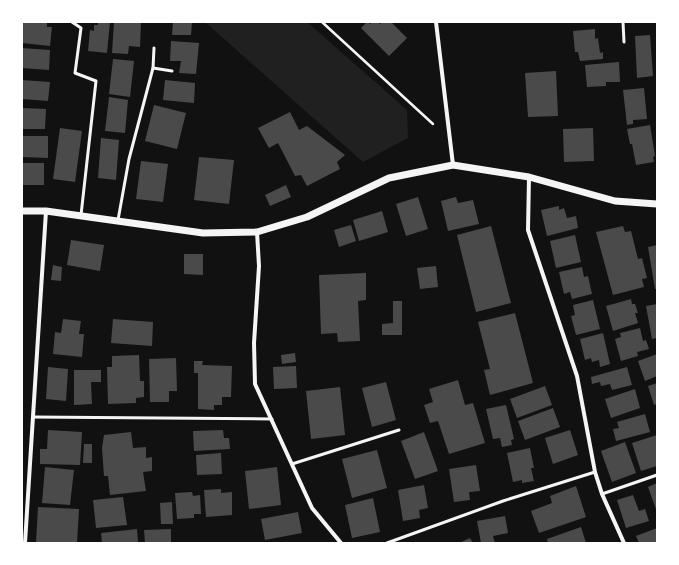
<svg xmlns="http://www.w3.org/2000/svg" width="679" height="565" font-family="'IBM Plex Sans',sans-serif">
  <rect width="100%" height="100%" fill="#111"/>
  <polygon fill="#202020" points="205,22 307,22 407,110 408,138 363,162"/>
  <g fill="#4a4a4a">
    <polygon points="23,22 47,22 47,27 52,27 50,46 22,43"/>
    <polygon points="98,22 110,22 107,53 88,51 90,30 94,31 94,25 98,25"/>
    <polygon points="114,22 141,22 140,47 129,46 128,54 112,53"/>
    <polygon points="173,22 192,22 191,35 172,35"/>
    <polygon points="367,22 370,24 372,22 378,22 380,24 382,22 391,22 407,38 389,56 361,28"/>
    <polygon points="595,29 595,39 598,38 600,53 603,52 603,59 580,61 578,52 575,52 573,31"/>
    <polygon points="650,35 653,76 637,78 635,36"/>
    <polygon points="171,41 199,43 196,74 179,73 181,61 170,61"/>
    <polygon points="22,48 50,50 49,70 22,68"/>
    <polygon points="113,59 134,61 130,97 109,94"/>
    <polygon points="619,62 620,82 606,82 606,86 587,87 585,65"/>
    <polygon points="556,71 558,116 528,117 525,73"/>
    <polygon points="22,80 50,82 48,101 22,99"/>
    <polygon points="165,80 195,83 194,103 163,100"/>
    <polygon points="644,88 647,119 633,120 633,124 627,125 623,90"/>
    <polygon points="109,97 128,100 125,133 105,131"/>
    <polygon points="154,105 186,113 177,149 145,141"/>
    <polygon points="22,108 46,109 45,129 22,129"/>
    <polygon points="290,112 299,130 307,126 345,155 337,162 340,169 307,186 301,175 295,176 278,143 269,148 258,128"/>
    <polygon points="650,125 655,156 653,157 654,162 636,165 632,144 630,144 627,129"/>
    <polygon points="60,128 82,131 75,182 53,179"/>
    <polygon points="593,128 594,161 564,162 563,129"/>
    <polygon points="22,136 48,136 48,158 22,157"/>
    <polygon points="101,138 119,140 116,180 98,178"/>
    <polygon points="199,157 234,160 229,204 194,200"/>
    <polygon points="141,161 168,164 163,202 136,199"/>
    <rect x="22" y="163" width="22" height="22"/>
    <polygon points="286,185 291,197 270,206 265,195"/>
    <polygon points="418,197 428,229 406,236 396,204"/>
    <polygon points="456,197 458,203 473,200 479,224 448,231 441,201"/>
    <polygon points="559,206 559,210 564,208 567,218 576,216 578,228 547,236 541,210"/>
    <polygon points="382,211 388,232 359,241 353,220"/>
    <polygon points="351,225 356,241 339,247 334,230"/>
    <polygon points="491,226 511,303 476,312 457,235"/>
    <polygon points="623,226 625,232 631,231 638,259 642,258 647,278 642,279 644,287 613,295 596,232"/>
    <polygon points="575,235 581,262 556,268 550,241"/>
    <polygon points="71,240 104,245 100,271 67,265"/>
    <polygon points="657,245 657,289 655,289 648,247"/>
    <polygon points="184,254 203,254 203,275 184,274"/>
    <polygon points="53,265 62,267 61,281 51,280"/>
    <polygon points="436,266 438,287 420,289 417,268"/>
    <polygon points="582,267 584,277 588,276 592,294 572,299 570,292 564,294 559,272"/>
    <polygon points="366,273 366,300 358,301 360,341 338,342 337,333 321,334 319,275"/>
    <polygon points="631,299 632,304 635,304 638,313 635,313 638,323 613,331 606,306"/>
    <polygon points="593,300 600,329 576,335 571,316 575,315 573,305"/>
    <polygon points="393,301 402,301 402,335 382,335 382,324 393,323"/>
    <polygon points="657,304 657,338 652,339 646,306"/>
    <polygon points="515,313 533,383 490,395 484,370 490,369 478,322"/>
    <polygon points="63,319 81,321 79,334 84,334 82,357 53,354 55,332 61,333"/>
    <polygon points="113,319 153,322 152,346 111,343"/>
    <polygon points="640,328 643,341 646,340 649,349 637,352 638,356 621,361 615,339 621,337 620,333"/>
    <polygon points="603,333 610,364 600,367 599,360 592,362 591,358 585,360 580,339"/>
    <polygon points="295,353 296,362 282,364 281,355"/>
    <polygon points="657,354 657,376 645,381 638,361"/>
    <polygon points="139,355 140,381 144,381 144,397 136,398 136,403 108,404 107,367 112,367 112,356"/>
    <polygon points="176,358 177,391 169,391 169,402 150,402 149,359"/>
    <polygon points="194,361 203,361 202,365 232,366 231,397 222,397 222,405 214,405 214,410 198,409 198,373 194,373"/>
    <polygon points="296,366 297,388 274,389 273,367"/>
    <polygon points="48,367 68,369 66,401 46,399"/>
    <polygon points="627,367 632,385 612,390 610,384 601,386 600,382 592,384 591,377"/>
    <polygon points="74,370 101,370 101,382 91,382 92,404 74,405"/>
    <polygon points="458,380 465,405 473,403 485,443 449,454 438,421 430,423 424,405 433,402 429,389"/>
    <polygon points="386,382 396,420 372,427 362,388"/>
    <polygon points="657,383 657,404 654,405 648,386"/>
    <polygon points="545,386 552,405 517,418 510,399"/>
    <polygon points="340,387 345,435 311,439 306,391"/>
    <polygon points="635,389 640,408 611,418 605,399"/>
    <polygon points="506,405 514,439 511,440 512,445 502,447 500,438 493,439 486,409"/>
    <polygon points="553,408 560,427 525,440 518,421"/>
    <polygon points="645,414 650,432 616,441 613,429 619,428 617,422"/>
    <polygon points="48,430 82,432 80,465 40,464 40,449 47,449"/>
    <polygon points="223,430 224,438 229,438 230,449 194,451 193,431"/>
    <polygon points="570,430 578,455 553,464 545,438"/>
    <polygon points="131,432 133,448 146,447 146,458 152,457 152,471 143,472 146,491 110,495 108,476 104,476 102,448 104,435"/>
    <polygon points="424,432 438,471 415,479 401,441"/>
    <polygon points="657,435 657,466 641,471 632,443"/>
    <polygon points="625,442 636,473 612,482 601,451"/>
    <polygon points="84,444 92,444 92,463 83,463"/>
    <polygon points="530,448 534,468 531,468 534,481 522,483 522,480 513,482 507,453"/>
    <polygon points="377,450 387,488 352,498 342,459"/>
    <polygon points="221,453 222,474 197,475 196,455"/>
    <polygon points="476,465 480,491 469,492 470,500 454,502 449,469"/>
    <polygon points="45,467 74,470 70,505 42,503"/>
    <polygon points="277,467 281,505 249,509 245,471"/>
    <polygon points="657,483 657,512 648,487"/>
    <polygon points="424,485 428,508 419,510 420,518 403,521 398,490"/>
    <polygon points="576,486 586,517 539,533 531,511 552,503 550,496"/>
    <polygon points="221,489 221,493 232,492 232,515 206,517 204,490"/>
    <polygon points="192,492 193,496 200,495 201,514 194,514 194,518 177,519 175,493"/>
    <polygon points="633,495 639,511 645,509 649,521 626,528 617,500"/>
    <polygon points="123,497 127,525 96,528 93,500"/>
    <polygon points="373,498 380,532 352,538 345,505"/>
    <polygon points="172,502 173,524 161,524 160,503"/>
    <polygon points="38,507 79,509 77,543 36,543"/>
    <polygon points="298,512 302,533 265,540 261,519"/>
    <polygon points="505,516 508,533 493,536 495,543 481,543 477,521"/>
    <polygon points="581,527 586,543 548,543 547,539"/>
    <polygon points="657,528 657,543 639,543 636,536"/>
    <polygon points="137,529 138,542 102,543 101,533"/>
    <polygon points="171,529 171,543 145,543 144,530"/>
    <polygon points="470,538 473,543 459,543"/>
  </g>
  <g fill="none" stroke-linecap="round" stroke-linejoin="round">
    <polyline stroke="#f5f5f5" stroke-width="2.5" points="322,22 433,124"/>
    <g stroke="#f5f5f5" stroke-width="3">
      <polyline points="72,22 81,28 75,73 96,81 81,215"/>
      <polyline points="623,22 624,42"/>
      <polyline points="153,68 172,71"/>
      <polyline points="118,220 129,159 153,68 154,48"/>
      <polyline points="33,417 272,419"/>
      <polyline points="292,464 399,430"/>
      <polyline points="602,494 657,475"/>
      <polyline points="387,543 503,501 595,472"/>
    </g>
    <g stroke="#f5f5f5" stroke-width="4">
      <polyline points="436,22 453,165"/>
      <polyline points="529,177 528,230 577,376 595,472 602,494 624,543"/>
      <polyline points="257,232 259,266 254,343 255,384 312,508 341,543"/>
      <polyline points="25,543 46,211"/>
    </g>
    <polyline stroke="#f5f5f5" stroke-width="7" points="22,211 46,211 203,233 257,232 307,217 389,178 453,165 529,177 615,201 657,204"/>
  </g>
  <rect width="679" height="565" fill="none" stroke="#ffffff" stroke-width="46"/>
</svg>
